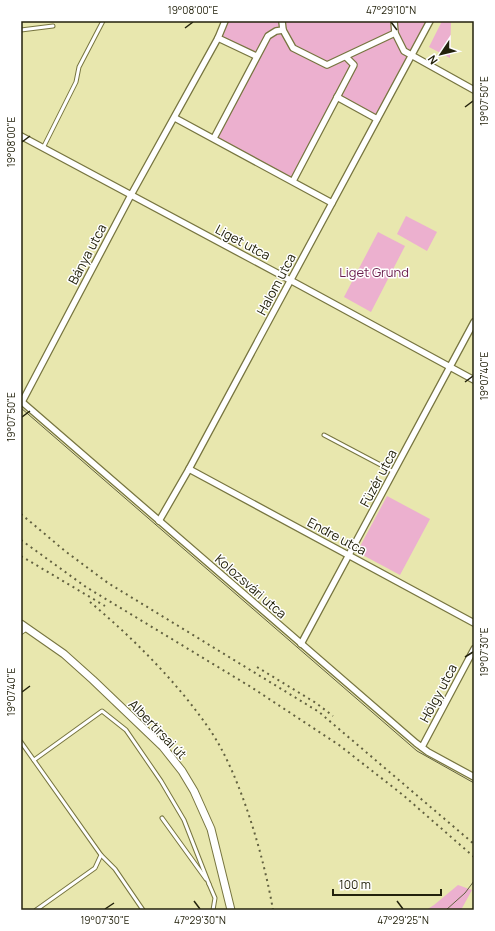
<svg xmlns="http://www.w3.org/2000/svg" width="495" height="931" font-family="Manrope,sans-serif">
  <rect width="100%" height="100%" fill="#e8e7ae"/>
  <g fill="#ecb0cf">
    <polygon points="225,21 430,21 377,119 337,97 293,181 214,138 256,56 218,38"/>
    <polygon points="442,21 451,21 450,58 429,47"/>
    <polygon points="406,216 437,232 427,251 397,234"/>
    <polygon points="378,232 405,246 371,312 344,297"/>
    <polygon points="387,496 430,519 400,575 357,552"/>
    <polygon points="458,885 472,890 461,910 426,910 434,905"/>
  </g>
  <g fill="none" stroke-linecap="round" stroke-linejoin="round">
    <defs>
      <g id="service">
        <polyline points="21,30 53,26"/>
        <polyline points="43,148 76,82 79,67 103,21"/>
        <polyline points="324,435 394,472"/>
        <polyline points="21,742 101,855 95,868 36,910"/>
        <polyline points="34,760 102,711 126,730 161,781 184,820 209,884"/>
        <polyline points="162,818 206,879"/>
        <polyline points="101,855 115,869 143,910"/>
        <polyline points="209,884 215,898 213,910"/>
      </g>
      <polyline id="pedestrian" points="21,632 27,628"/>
      <g id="minor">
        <polyline points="282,21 283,30 293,48 327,65 395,33"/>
        <polyline points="394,21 395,33 404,51 474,90"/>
        <polyline points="218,38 256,56"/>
        <polyline points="337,97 377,119"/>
        <polyline points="175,118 332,203"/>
        <polyline points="21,136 290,280 474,380"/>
        <polyline points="214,138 268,36 276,31 283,30"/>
        <polyline points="293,181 354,65 346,57"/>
        <polyline points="21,401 416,743 428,752 474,777"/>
        <polyline points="22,402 131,195 218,38 225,21"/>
        <polyline points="189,469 474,623"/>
        <polyline points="159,521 189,469 430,21"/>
        <polyline points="301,644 474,322"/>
        <polyline points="422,747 474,649"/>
      </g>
      <polyline id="tertiary" points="21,624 64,654 93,680 163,747 182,771 194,791 211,829 231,910"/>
    </defs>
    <use href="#service" stroke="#777540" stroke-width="5"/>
    <use href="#pedestrian" stroke="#777540" stroke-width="6"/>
    <use href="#minor" stroke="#777540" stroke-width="8"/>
    <use href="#tertiary" stroke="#777540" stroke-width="9"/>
    <use href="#service" stroke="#fff" stroke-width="3"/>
    <use href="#pedestrian" stroke="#fff" stroke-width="4.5"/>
    <use href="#minor" stroke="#fff" stroke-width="5.5"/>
    <use href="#tertiary" stroke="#fff" stroke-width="7"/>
    <g stroke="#626140" stroke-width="1">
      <polyline points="21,408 417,751 474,783"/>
      <polyline points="446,910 465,893 474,881"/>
    </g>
    <g stroke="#626140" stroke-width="2" stroke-dasharray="2 4" stroke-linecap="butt">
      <polyline points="21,514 65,551 108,583 319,712 474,844"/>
      <polyline points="21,540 86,587 251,687 339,745 403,795 474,857"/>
      <polyline points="21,556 105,606"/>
      <path d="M90,602c43,36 88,81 120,128 30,44 54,127 63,180"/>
      <polyline points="257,667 316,703 333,716"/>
    </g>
  </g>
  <path fill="none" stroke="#23220c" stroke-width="1.5" d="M391,22l6,8M185,28l8,-6M465,107l8,-6M22,142l8,-6M465,382l8,-6M22,417l8,-6M465,657l8,-5M22,692l8,-6M194,901l6,8M397,901l6,8M105,909l9,-6"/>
  <g text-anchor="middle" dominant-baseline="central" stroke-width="3" stroke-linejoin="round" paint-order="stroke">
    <g font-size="13" fill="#23220c" stroke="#fff">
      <text transform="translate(243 242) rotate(28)">Liget utca</text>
      <text transform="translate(87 254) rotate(-62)">Bánya utca</text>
      <text transform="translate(276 284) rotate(-62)">Halom utca</text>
      <text transform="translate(378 478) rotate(-62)">Füzér utca</text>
      <text transform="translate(337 536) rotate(28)">Endre utca</text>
      <text transform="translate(251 586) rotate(41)">Kolozsvári utca</text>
      <text transform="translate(438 693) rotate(-62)">Hölgy utca</text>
      <text transform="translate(158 729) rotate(46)">Albertirsai út</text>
    </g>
    <g font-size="13" fill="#691e4c" stroke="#fff">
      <text x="374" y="272">Liget Grund</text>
    </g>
  </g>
  <rect width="495" height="931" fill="none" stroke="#ffffff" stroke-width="44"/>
  <g transform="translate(441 54) rotate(235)" stroke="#ffffff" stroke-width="3" paint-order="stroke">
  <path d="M0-3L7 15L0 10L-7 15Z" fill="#23220c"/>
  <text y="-6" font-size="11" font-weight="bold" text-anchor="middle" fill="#23220c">N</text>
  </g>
  <path d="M333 889v6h108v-6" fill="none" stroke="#23220c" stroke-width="2"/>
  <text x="339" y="889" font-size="12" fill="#23220c" stroke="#ffffff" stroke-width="3" paint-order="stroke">100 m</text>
  <rect x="22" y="22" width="451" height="887" fill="none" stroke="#23220c" stroke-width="1.5"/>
  <g font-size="10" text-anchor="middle" fill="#23220c">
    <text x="193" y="14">19°08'00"E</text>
    <text x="391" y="14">47°29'10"N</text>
    <text transform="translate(484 101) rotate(-90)" y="4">19°07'50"E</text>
    <text transform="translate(11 142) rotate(-90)" y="4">19°08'00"E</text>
    <text transform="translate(484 376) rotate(-90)" y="4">19°07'40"E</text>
    <text transform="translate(11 417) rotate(-90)" y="4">19°07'50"E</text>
    <text transform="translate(484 652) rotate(-90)" y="4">19°07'30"E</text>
    <text transform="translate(11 692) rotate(-90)" y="4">19°07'40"E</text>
    <text x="105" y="924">19°07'30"E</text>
    <text x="200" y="924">47°29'30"N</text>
    <text x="403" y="924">47°29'25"N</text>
  </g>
</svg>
